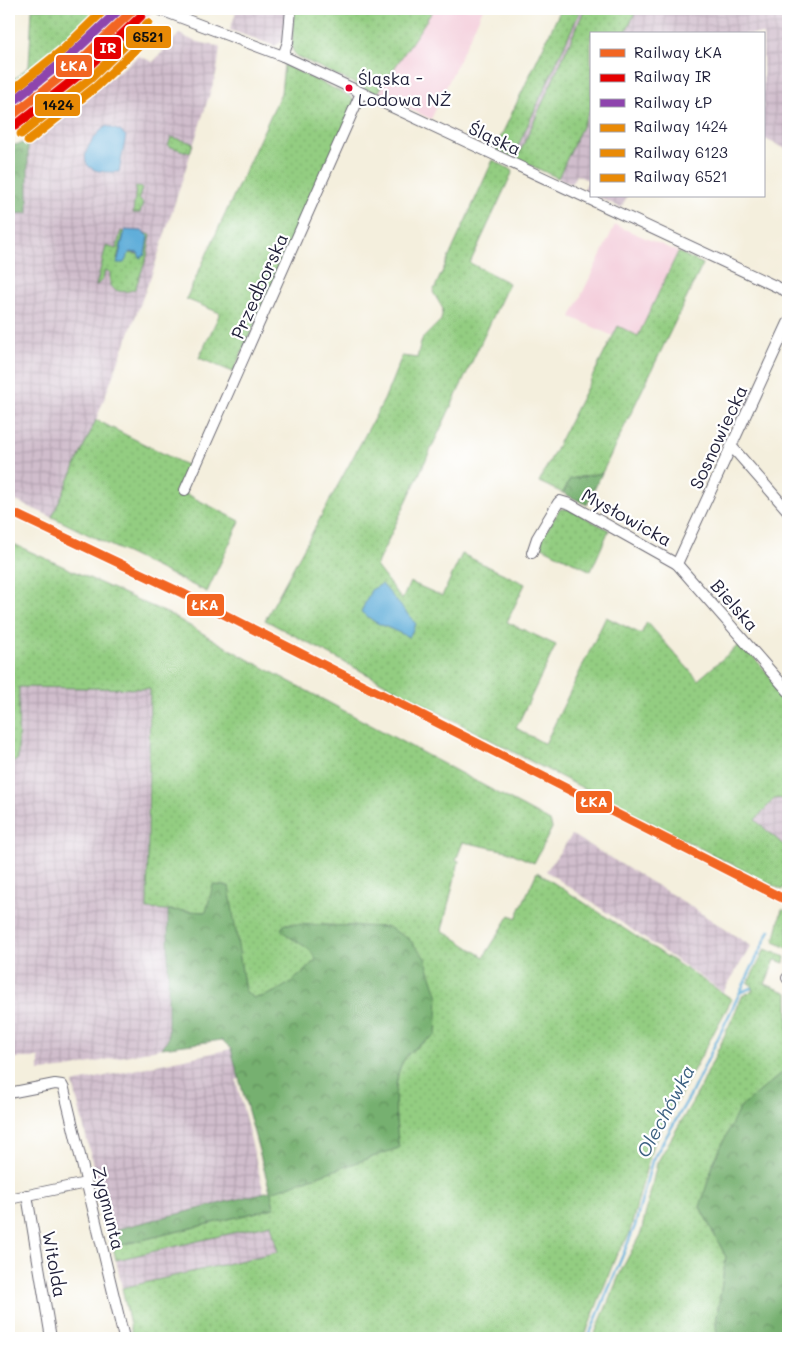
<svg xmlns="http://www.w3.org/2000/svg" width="797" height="1347" font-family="Mali,sans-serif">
  <defs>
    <pattern id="industrial-grid" width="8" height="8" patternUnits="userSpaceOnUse" patternTransform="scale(1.25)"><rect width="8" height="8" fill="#d0bdcc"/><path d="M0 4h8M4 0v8" fill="none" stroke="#b2a2b0"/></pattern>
    <pattern id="grass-dots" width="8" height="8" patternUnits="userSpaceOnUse" patternTransform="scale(1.25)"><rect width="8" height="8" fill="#93cd81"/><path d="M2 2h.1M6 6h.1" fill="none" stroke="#7eb070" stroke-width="1.8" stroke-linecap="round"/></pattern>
    <pattern id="forest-crowns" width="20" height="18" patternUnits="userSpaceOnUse" patternTransform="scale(1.25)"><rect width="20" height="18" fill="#76b06f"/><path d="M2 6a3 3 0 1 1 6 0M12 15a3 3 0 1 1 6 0" fill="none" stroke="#608f5c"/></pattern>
  </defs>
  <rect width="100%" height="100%" fill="#fff"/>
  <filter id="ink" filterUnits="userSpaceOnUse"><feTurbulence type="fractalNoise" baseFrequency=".02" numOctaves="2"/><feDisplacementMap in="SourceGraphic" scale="10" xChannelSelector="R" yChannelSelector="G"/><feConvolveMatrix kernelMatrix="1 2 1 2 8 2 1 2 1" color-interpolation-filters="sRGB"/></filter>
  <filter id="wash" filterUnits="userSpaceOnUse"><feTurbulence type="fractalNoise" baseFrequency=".0096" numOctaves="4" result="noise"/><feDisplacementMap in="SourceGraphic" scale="20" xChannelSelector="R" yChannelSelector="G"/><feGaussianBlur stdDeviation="1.12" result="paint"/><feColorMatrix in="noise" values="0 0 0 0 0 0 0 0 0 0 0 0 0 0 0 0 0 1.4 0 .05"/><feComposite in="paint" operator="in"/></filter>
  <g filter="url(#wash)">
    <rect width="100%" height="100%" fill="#f4efdd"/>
    <g fill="#f4cfdc">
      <polygon points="433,9 483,9 431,119 377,94"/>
      <polygon points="615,225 678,252 638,336 618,326 613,336 571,317"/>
    </g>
    <g fill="url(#industrial-grid)">
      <polygon points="237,9 286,9 283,40 275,46 230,30"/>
      <polygon points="561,9 788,9 788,150 763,138 763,34 591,34 591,193 584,190 588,180 576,175 571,184 495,149"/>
      <polygon points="179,34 194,41 220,47 217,71 154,268 96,420 52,517 9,498 9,214 28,213 28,142 139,56 153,62"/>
      <polygon points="597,196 627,196 621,208"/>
      <polygon points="18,687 150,689 147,909 168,910 168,1039 162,1048 68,1068 41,1071 39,1071 39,1058 9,1058 9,765 18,759"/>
      <polygon points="788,798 788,849 755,820 775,799"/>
      <polygon points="572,835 676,897 751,946 723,992 546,871"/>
      <polygon points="231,1049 239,1079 236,1080 264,1193 109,1231 73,1083"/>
      <polygon points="272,1223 278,1252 122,1288 116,1260"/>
    </g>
    <polygon fill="#d0bdcc" points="121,9 142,9 152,12 118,51 24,123 9,132 9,108 50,77"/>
    <g fill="url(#grass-dots)" stroke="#5a785e">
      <path d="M32,9h65c-16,30 -60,64 -88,83v-15l7,1 13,-12z"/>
      <path d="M103,9h18l-71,68 -41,31v-8c35,-25 72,-54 94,-91z"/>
      <polygon points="294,9 434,9 377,94 296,56 292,49"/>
      <polygon points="561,9 581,9 513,157 495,149"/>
      <polygon points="585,9 622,9 632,13 634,9 637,9 625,34 591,34 591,107 558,178 517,159"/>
      <polygon points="284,65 350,96 355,102 233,372 199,358 220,313 186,299 281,93"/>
      <polygon points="171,137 193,143 190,153 168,146"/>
      <polygon points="493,160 513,171 470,263 509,283 376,566 402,600 410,582 442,596 462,554 525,584 507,622 556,645 516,728 545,744 606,617 641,634 647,622 698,680 741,643 788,696 788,798 774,799 755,820 788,849 788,880 782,890 536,764 265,620 384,400 402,356 417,358 422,339 441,320 443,309 433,292"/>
      <polygon points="136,186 142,188 139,199 143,203 140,213 133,213"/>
      <path d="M121,231l3,1 -7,27 10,-1v-5l18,2 3,-18 -3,-4 6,2 -4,22 -12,32c-9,4 -18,4 -25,-3v-13l-2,-2h-3l-2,8 -7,7 10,-40 10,3z"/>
      <polygon points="678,252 703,264 602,473 570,479 563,493 539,482 618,326 638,336"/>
      <polygon points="96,420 192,468 180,491 240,521 207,592 52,517"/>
      <polygon points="560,509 569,509 609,530 591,571 542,547 540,541"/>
      <path d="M9,542l162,73 69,40 310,166 2,7 -18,35 -27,-12 -44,-9 -7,18 3,1 -17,69 42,27 26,-42 6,3 21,-46 195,127 -80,148 -23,88 -13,21 -32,82h-279l-3,-4 -6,4h-163l-11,-50 156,-36 -7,-28 -155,36 -3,-13 161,-39 -4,-16 128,-44c-2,-24 -8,-69 7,-90 7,-10 21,-17 31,-24l-48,-107 -103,-3 -4,5c13,15 27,13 35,30 -15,17 -39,37 -62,39l-9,-7 -17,-105 -22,26 -59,-3 3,-220 -131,-2 -1,72 -9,6z"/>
      <polygon points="782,909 788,912 788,948 774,942"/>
      <polygon points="765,949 785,957 784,963 775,960 765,984 788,993 788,1068 739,1109 700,1207 726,1257 716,1322 717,1338 593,1338 622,1269 641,1233 657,1163 701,1087 743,995 753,991 752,985 748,983"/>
      <polygon points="48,1090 48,1093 9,1101 9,1097"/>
    </g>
    <g fill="url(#forest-crowns)" stroke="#4c6955">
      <polygon points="28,142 28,213 9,214 9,146"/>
      <polygon points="602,473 587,505 563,493 570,479"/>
      <path d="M213,885l16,1 16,105 9,7c22,-2 47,-22 62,-39 -8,-16 -22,-15 -35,-30l4,-5 103,3 21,12 16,19 13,39 -2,38c-10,6 -24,13 -31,23 -15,21 -9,66 -6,90l-128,44 3,16 -161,39 -4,-16 161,-40 -39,-142 -9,-9 -60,8 6,-9v-129l38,2z"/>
      <polygon points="788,1068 788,1333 783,1338 717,1338 716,1322 726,1257 700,1207 714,1161 739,1109"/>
    </g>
    <g fill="#5fadd9" stroke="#40688a">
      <path d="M107,126l13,5 6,5 -7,36c-9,0 -20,1 -28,-4 -16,-10 6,-37 16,-42z"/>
      <polygon points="125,230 142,231 148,236 145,255 140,258 138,253 130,252 124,263 117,263"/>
      <polygon points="382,584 416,624 409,637 375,622 361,612 371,590"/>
    </g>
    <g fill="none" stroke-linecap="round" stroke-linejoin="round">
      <g stroke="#5fadd9" stroke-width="2.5">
        <polyline points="741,992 751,988"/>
        <polyline points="588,1338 635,1226 652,1161 691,1094 770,930"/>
      </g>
    </g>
  </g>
  <g filter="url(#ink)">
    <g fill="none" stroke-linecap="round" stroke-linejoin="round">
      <defs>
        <g id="minor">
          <polyline points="158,9 283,56 788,292"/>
          <polyline points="283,56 288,42 291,9"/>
          <polyline points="732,447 788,511"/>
          <polyline points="185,490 361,93"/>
          <polyline points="532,553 537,538 558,503 560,501 570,504 677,564 788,691"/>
          <polyline points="677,564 788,323"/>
          <polyline points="787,978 788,978"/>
          <polyline points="9,1093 55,1084 62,1085 64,1089 124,1338"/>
          <polyline points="27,1195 51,1338"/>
          <polyline points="9,1199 86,1183"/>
        </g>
      </defs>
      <use href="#minor" stroke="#6c6a74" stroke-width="12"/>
      <use href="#minor" stroke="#fff" stroke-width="10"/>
      <defs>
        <g id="rail-1">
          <polyline points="9,118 78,63 134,9"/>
          <polyline points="9,511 182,593 788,901"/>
        </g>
        <polyline id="rail-2" points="15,126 84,71 141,16"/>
        <polyline id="rail-3" points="9,105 71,55 120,9"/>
        <polyline id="rail-4" points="21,134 90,79 148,23"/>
        <polyline id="rail-5" points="9,93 65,48 105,9"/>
        <polyline id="rail-6" points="28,141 97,86 155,31"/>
      </defs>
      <use href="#rail-1" stroke="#fff" stroke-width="12"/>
      <use href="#rail-2" stroke="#fff" stroke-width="12"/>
      <use href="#rail-3" stroke="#fff" stroke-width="12"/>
      <use href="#rail-4" stroke="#fff" stroke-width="12"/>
      <use href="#rail-5" stroke="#fff" stroke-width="12"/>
      <use href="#rail-6" stroke="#fff" stroke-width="12"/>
      <use href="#rail-1" stroke="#f26522" stroke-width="9"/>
      <use href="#rail-2" stroke="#e50000" stroke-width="9"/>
      <use href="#rail-3" stroke="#8e44ad" stroke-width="9"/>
      <use href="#rail-4" stroke="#e98a06" stroke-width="9"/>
      <use href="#rail-5" stroke="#e98a06" stroke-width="9"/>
      <use href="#rail-6" stroke="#e98a06" stroke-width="9"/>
    </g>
  </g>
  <circle fill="#e4002b" stroke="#fff" stroke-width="2" cx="349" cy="88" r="4.5"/>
  <g text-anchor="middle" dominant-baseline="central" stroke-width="4.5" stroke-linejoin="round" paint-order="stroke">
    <g font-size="17" fill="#22223b" stroke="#fff" text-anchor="start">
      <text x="358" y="78">Śląska -<tspan x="358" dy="21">Lodowa NŻ</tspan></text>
    </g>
    <g font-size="18" fill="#22223b" stroke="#fff">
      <text transform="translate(495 138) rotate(25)">Śląska</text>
      <text transform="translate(259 286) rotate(-66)">Przedborska</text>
      <text transform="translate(718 437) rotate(-65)">Sosnowiecka</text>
      <text transform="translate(627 517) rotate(29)">Mysłowicka</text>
      <text transform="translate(735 605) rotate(49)">Bielska</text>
      <text transform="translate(109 1208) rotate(76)">Zygmunta</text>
      <text transform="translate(55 1264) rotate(80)">Witolda</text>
    </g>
    <g font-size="19" font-style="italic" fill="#3d6182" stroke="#fff">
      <text transform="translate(665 1111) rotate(-62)">Olechówka</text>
    </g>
  </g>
  <g stroke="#fff" stroke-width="2">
    <rect x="125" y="25" width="47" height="24" rx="5" fill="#e98a06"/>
    <rect x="93" y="36" width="29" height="24" rx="5" fill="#e50000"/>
    <rect x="55" y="54" width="38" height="24" rx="5" fill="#f26522"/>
    <rect x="34" y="93" width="47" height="24" rx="5" fill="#e98a06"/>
    <rect x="186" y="593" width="39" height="24" rx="5" fill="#f26522"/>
    <rect x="575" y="790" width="38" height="24" rx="5" fill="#f26522"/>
  </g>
  <g font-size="14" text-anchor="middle" font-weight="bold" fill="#fff">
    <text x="108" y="53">IR</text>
    <text x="74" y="71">ŁKA</text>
    <text x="205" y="610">ŁKA</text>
    <text x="594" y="807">ŁKA</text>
  </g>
  <g font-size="14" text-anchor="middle" font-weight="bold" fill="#111">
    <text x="148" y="42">6521</text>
    <text x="58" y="110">1424</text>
  </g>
  <rect width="797" height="1347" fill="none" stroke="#fff" stroke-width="30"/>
  <rect x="590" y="32" width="175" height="165" fill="#ffffff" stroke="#a7a7b1"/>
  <rect x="600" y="49" width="25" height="8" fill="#f26522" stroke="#a7a7b1"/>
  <text x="634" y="58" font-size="15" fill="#22223b">Railway ŁKA</text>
  <rect x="600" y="74" width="25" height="8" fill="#e50000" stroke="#a7a7b1"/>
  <text x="634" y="82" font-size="15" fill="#22223b">Railway IR</text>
  <rect x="600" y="99" width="25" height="8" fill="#8e44ad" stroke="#a7a7b1"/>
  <text x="634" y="108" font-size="15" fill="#22223b">Railway ŁP</text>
  <rect x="600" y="124" width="25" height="8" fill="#e98a06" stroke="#a7a7b1"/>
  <text x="634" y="132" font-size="15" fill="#22223b">Railway 1424</text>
  <rect x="600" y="149" width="25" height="8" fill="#e98a06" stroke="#a7a7b1"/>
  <text x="634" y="158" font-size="15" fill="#22223b">Railway 6123</text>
  <rect x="600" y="174" width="25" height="8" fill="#e98a06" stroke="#a7a7b1"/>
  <text x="634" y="182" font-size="15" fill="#22223b">Railway 6521</text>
</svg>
